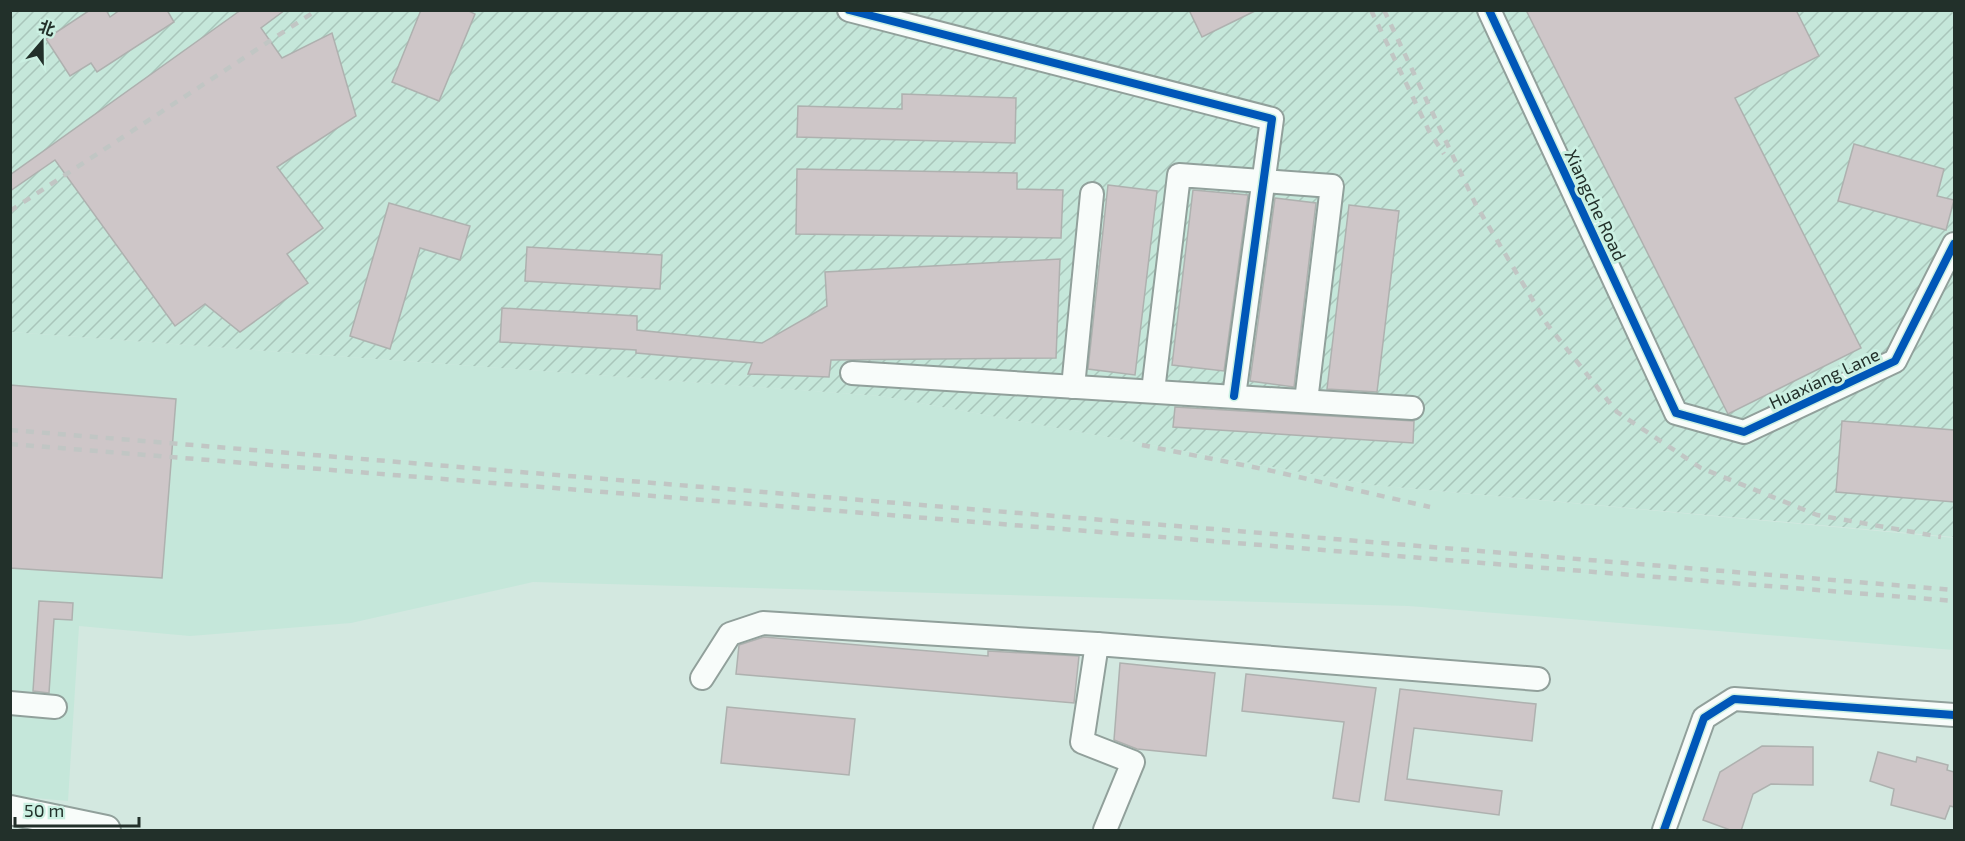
<svg xmlns="http://www.w3.org/2000/svg" width="1965" height="841" font-family="'Exo 2','Noto Sans SC',sans-serif">
  <defs>
    <pattern id="industrial-furrows" width="10" height="10" patternUnits="userSpaceOnUse" patternTransform="scale(1.5)"><rect width="10" height="10" fill="#c5e7da"/><path d="M-1 1l2-2M0 10L10 0M9 11l2-2" fill="none" stroke="#a9c6bb"/></pattern>
  </defs>
  <rect width="100%" height="100%" fill="#d3e8e0"/>
  <polygon fill="#c5e7da" points="10,332 881,396 1372,485 1954,538 1954,650 1409,606 533,582 351,623 190,636 79,626 68,801 11,796"/>
  <polygon fill="url(#industrial-furrows)" points="10,11 1954,11 1954,537 1372,485 881,396 11,332"/>
  <g fill="#cec6c8" stroke="#aeb1af" stroke-width="1.5">
    <polygon points="90,10 106,10 110,17 120,10 167,10 174,22 97,72 91,63 70,76 46,39"/>
    <polygon points="241,10 285,10 261,28 282,58 332,33 356,116 277,167 323,228 287,254 308,283 240,332 205,304 175,326 55,160 10,191 10,175"/>
    <polygon points="421,10 467,10 475,14 439,101 392,82"/>
    <polygon points="1189,10 1257,10 1202,37"/>
    <polygon points="1526,10 1796,10 1819,56 1735,98 1861,348 1728,414"/>
    <polygon points="902,94 1016,98 1015,143 797,137 798,106 902,109"/>
    <polygon points="1854,144 1944,169 1937,196 1954,200 1946,230 1838,201"/>
    <polygon points="797,169 1017,173 1017,189 1063,190 1061,238 796,234"/>
    <polygon points="1108,185 1157,191 1135,375 1088,369"/>
    <polygon points="1193,190 1248,195 1224,371 1172,365"/>
    <polygon points="1275,198 1316,203 1294,387 1250,381"/>
    <polygon points="389,203 470,226 460,260 420,248 390,349 350,336"/>
    <polygon points="1349,205 1399,211 1377,392 1327,389"/>
    <polygon points="527,247 662,255 660,289 525,281"/>
    <polygon points="1060,259 1056,358 831,360 829,377 748,374 752,363 636,353 636,350 500,342 502,308 637,316 637,330 762,343 827,306 825,272"/>
    <polygon points="10,385 176,399 162,578 10,568"/>
    <polygon points="1175,407 1414,421 1413,443 1173,427"/>
    <polygon points="1842,421 1954,430 1954,502 1836,492"/>
    <polygon points="39,601 73,603 72,620 54,619 49,693 33,691"/>
    <polygon points="764,637 988,656 988,651 1079,656 1074,703 736,674 739,645"/>
    <polygon points="1120,663 1215,673 1206,756 1137,749 1114,740"/>
    <polygon points="1246,674 1376,688 1359,802 1333,798 1344,722 1242,711"/>
    <polygon points="1400,689 1536,704 1532,741 1414,728 1407,779 1502,791 1499,815 1385,800"/>
    <polygon points="727,707 855,719 849,775 721,763"/>
    <polygon points="1762,746 1813,747 1813,785 1771,784 1753,794 1741,831 1733,831 1703,820 1720,772"/>
    <polygon points="1878,752 1916,762 1917,757 1948,765 1947,770 1954,772 1954,807 1950,806 1945,819 1891,805 1894,789 1870,781"/>
  </g>
  <g fill="none" stroke-linecap="round" stroke-linejoin="round">
    <defs>
      <g id="minor">
        <polyline points="849,10 1272,119 1234,396"/>
        <polyline points="1489,10 1676,413 1744,432 1895,361 1954,244"/>
        <polyline points="852,373 1412,408"/>
        <polyline points="1073,387 1092,194"/>
        <polyline points="1153,391 1179,175 1332,186 1306,401"/>
        <polyline points="702,678 730,634 763,623 1097,644"/>
        <polyline points="10,703 55,707"/>
        <polyline points="1105,830 1133,762 1082,742 1097,644 1538,679"/>
        <polyline points="1664,830 1704,718 1734,699 1954,715"/>
      </g>
      <polyline id="major" points="10,810 106,830"/>
    </defs>
    <use href="#minor" stroke="#91a09b" stroke-width="26"/>
    <use href="#major" stroke="#91a09b" stroke-width="32"/>
    <use href="#minor" stroke="#f8fcfa" stroke-width="22"/>
    <use href="#major" stroke="#f8fcfa" stroke-width="28"/>
    <g stroke="#c1c6c4" stroke-width="4.5" stroke-dasharray="8 8" stroke-linecap="butt">
      <polyline points="1371,10 1429,131 1444,154"/>
      <polyline points="1384,10 1476,205 1547,324 1617,412 1701,468 1817,515 1941,537"/>
      <polyline points="10,211 317,10"/>
      <polyline points="10,430 1954,590"/>
      <polyline points="10,444 1954,601"/>
      <polyline points="1142,445 1268,470 1430,507"/>
    </g>
    <defs>
      <g id="cycleway">
        <polyline points="849,10 1272,119 1234,396"/>
        <polyline points="1489,10 1676,413 1744,432 1895,361 1954,244"/>
        <polyline points="1664,830 1704,718 1734,699 1954,715"/>
      </g>
    </defs>
    <use href="#cycleway" stroke="#cbf0e2" stroke-width="11"/>
    <use href="#cycleway" stroke="#0057b8" stroke-width="8"/>
  </g>
  <g text-anchor="middle" dominant-baseline="central" stroke-width="6" stroke-linejoin="round" paint-order="stroke">
    <g font-size="18" fill="#22302a" stroke="#cbf0e2">
      <text transform="translate(1596 205) rotate(65)">Xiangche Road</text>
      <text transform="translate(1824 378) rotate(-25)">Huaxiang Lane</text>
    </g>
  </g>
  <rect width="1965" height="841" fill="none" stroke="#22302a" stroke-width="24"/>
  <g transform="translate(42 42) rotate(20)" stroke="#cbf0e2" stroke-width="4.5" paint-order="stroke">
  <path d="M0-4.5L10 22L0 15L-10 22Z" fill="#22302a"/>
  <text y="-9" font-size="16" font-weight="bold" text-anchor="middle" fill="#22302a">北</text>
  </g>
  <path d="M15 817v9h124v-9" fill="none" stroke="#22302a" stroke-width="3"/>
  <text x="24" y="817" font-size="18" fill="#22302a" stroke="#cbf0e2" stroke-width="4.5" paint-order="stroke">50 m</text>
</svg>
